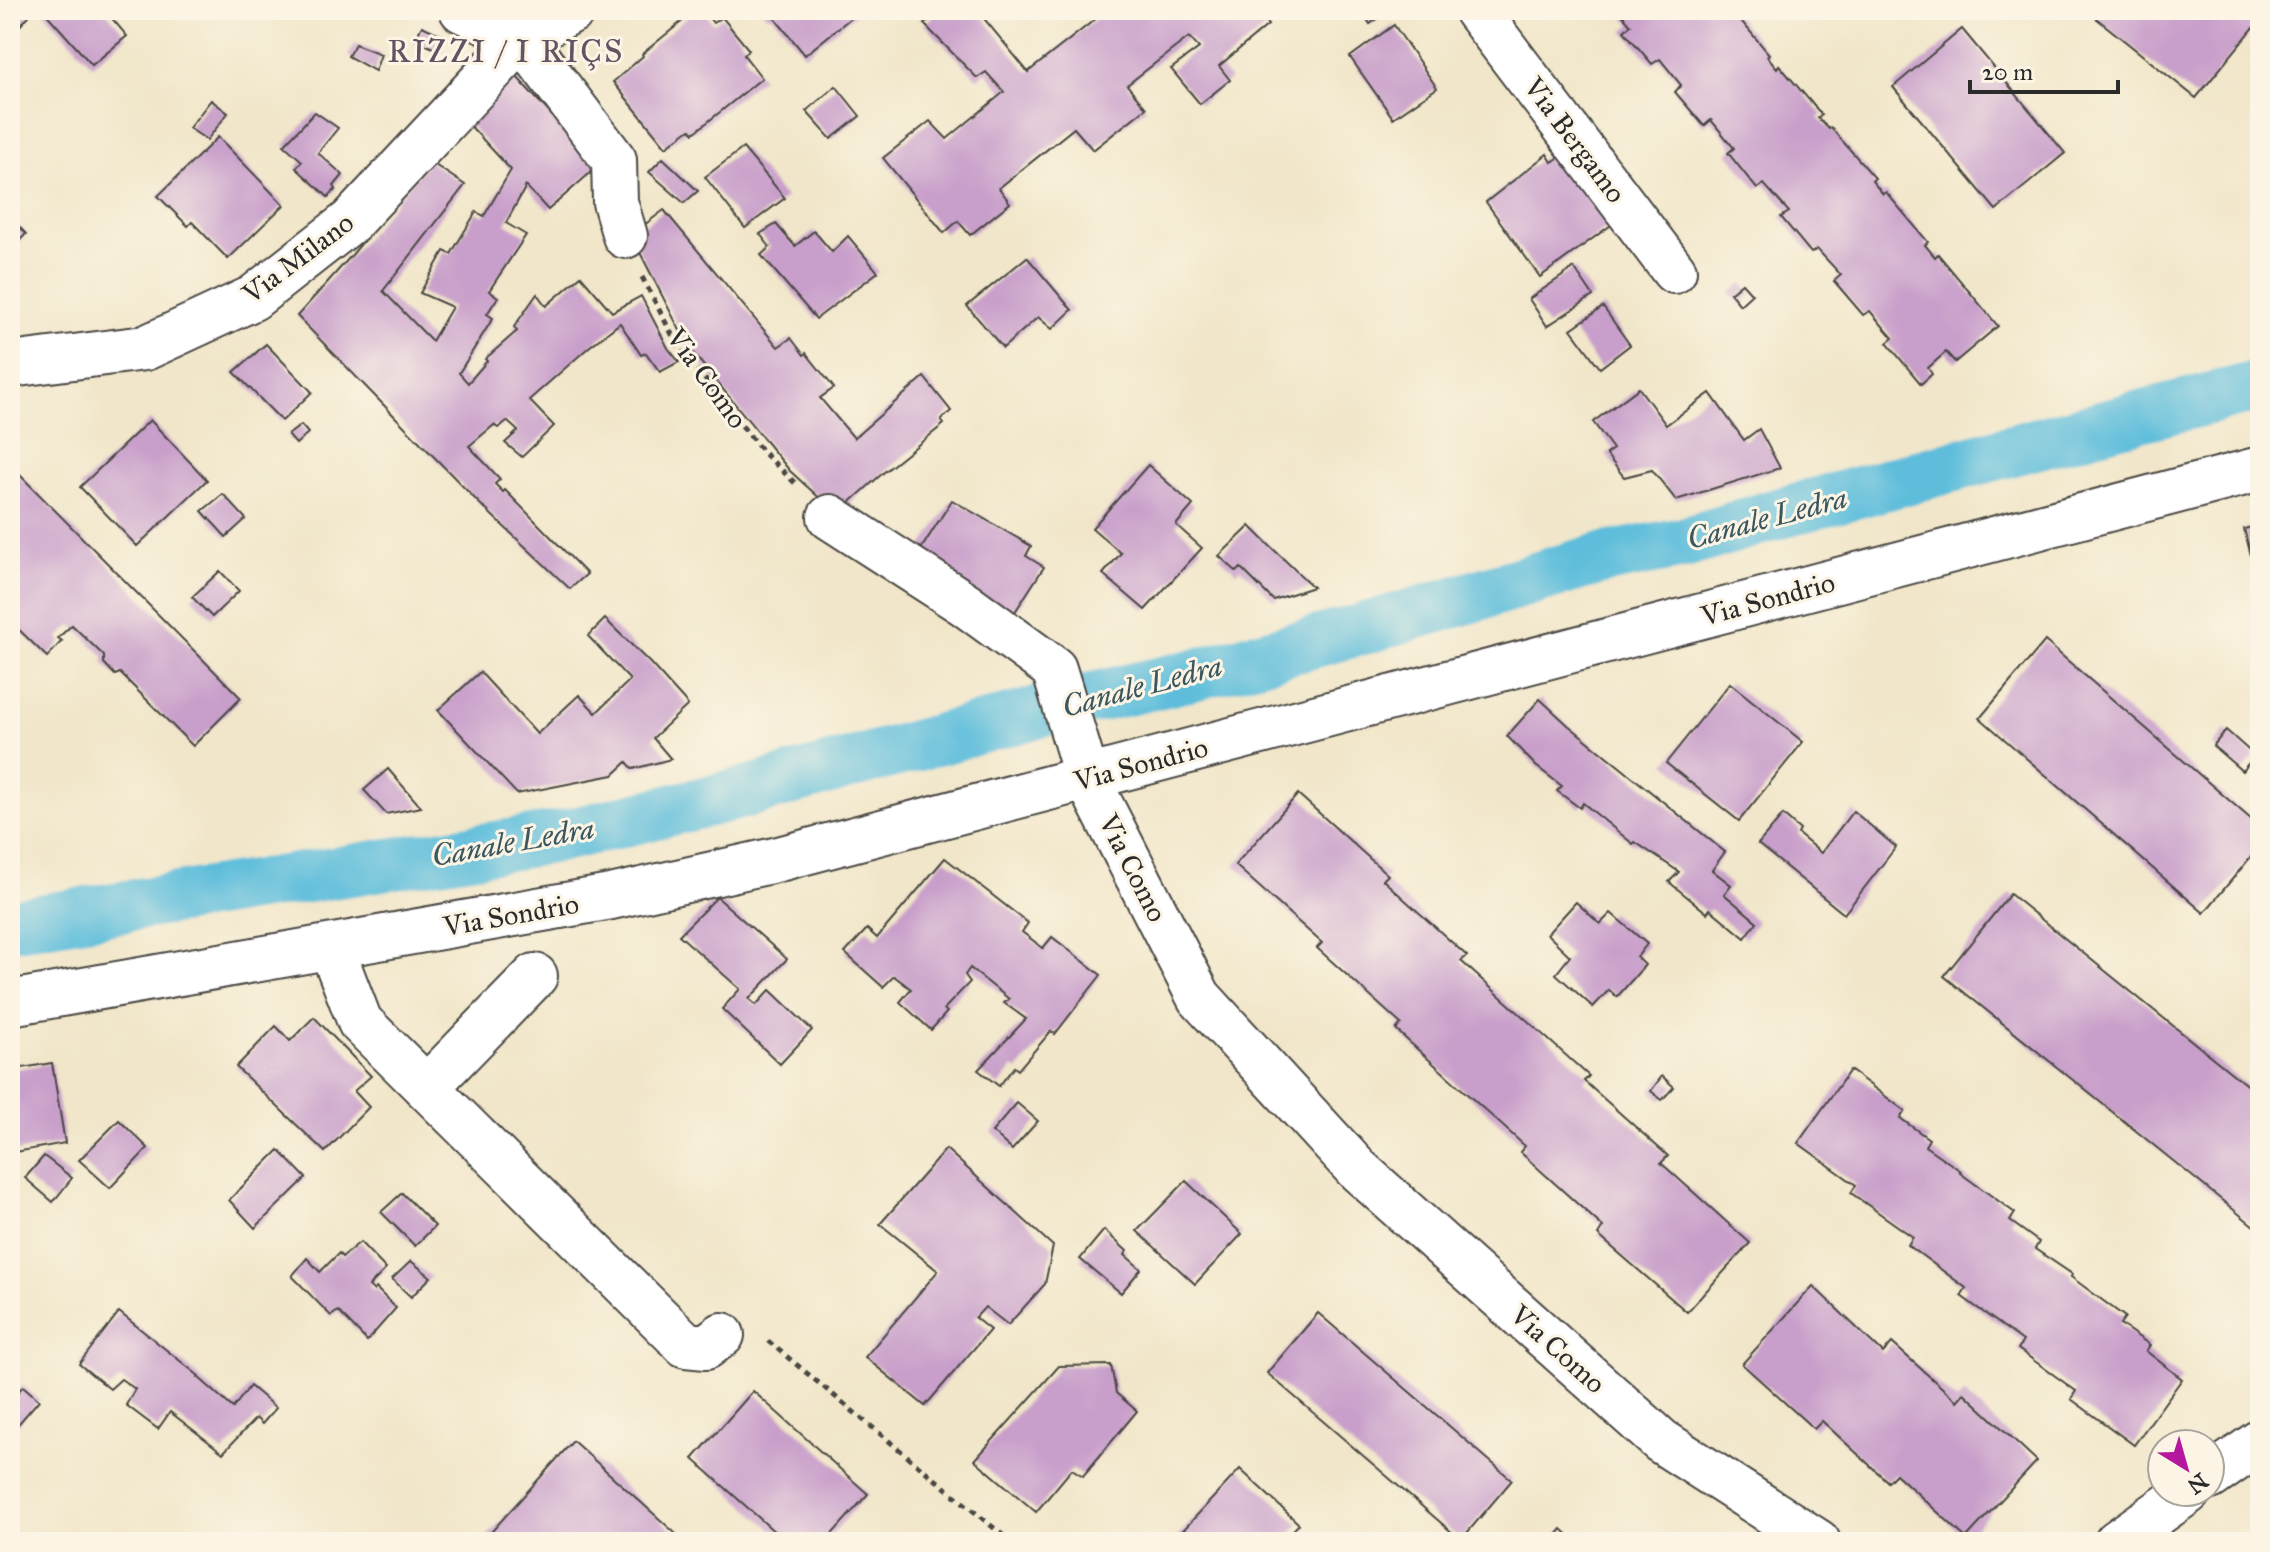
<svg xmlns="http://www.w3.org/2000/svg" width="2270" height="1552" font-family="'IM FELL Great Primer',serif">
  <rect width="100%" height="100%" fill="#fcf5e5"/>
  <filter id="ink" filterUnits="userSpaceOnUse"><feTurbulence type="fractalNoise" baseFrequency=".0125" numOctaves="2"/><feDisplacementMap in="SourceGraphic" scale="16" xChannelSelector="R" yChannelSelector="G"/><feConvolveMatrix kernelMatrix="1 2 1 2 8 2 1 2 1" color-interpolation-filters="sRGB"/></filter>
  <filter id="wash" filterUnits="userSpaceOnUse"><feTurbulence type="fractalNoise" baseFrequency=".006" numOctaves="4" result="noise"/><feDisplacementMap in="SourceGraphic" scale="32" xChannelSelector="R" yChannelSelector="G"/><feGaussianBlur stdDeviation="1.8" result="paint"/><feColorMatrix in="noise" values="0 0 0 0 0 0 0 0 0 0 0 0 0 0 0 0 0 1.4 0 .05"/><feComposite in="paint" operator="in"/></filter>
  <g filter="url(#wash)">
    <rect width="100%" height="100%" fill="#f1e6c9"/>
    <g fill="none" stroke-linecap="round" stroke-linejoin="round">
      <polyline stroke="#5dbddb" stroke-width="52" points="10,925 557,837 743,793 1079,701 1197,674 1363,629 1600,559 1684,543 1770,516 2116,422 2260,386"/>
    </g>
    <g id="blocks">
      <g fill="#c89fca">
        <polygon points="10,10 34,10 10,37"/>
        <polygon points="43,10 105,10 127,36 92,65"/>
        <polygon points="696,10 703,10 713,23 722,17 749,50 744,55 762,78 694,133 690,129 666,147 613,82 643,56 642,54"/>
        <polygon points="762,10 857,10 858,12 805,55 773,16 766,15"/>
        <polygon points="941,10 977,10 1028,72 1107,10 1257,10 1268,25 1219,66 1230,80 1200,104 1171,69 1199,48 1189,37 1127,85 1146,108 1093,150 1074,128 999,188 1010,203 970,235 958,221 944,233 883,158 930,121 947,139 1004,92 986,72 977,78 924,24"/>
        <polygon points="1361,10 1390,10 1370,24"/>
        <polygon points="1618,10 1732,10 1769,54 1767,56 1777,68 1779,65 1822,115 1818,118 1829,129 1831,128 1875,178 1872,181 1883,194 1886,192 1928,242 1925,245 1935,257 1938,254 1998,326 1955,362 1946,352 1928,368 1932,374 1921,384 1887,343 1893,338 1870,311 1863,315 1834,281 1841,275 1817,249 1811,253 1781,217 1789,212 1764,184 1757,189 1728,153 1734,148 1711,120 1704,126 1675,92 1681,85 1660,59 1652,64 1624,31 1631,25"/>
        <polygon points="2086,10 2260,10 2260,20 2196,98"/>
        <polygon points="1394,25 1437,88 1393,118 1350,57"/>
        <polygon points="422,26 446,37 440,51 415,40"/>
        <polygon points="1962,29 2065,153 1996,210 1893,87"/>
        <polygon points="355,44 381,54 375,71 348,56"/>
        <polygon points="516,76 598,166 548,210 526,186 506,223 526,235 489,291 498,297 487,314 493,318 459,373 468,383 487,361 485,359 517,331 514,327 537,294 546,306 581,276 612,312 641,296 668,348 679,362 660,372 646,353 641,355 620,323 589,347 529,400 554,426 522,457 505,443 518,431 507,421 498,428 494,425 469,446 500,479 495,484 503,492 505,490 587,574 570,589 479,503 297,316 351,256 429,161 465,185 383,291 432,341 452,307 420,293 444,251 451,254 476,212 484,216 511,170 465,120"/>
        <polygon points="836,86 860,116 831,139 806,111"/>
        <polygon points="211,100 228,113 207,140 189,128"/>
        <polygon points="315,112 338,128 318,153 343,175 334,186 336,189 328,197 296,168 302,161 284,145"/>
        <polygon points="218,137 284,205 228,259 192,222 188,226 158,196"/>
        <polygon points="743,148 785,198 745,228 705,177"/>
        <polygon points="1573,148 1622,217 1540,277 1486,202 1547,154 1552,162"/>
        <polygon points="663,158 698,191 684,203 649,172"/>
        <polygon points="664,210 778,347 791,338 804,355 806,353 834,388 820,398 854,438 924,377 951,411 941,420 944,424 883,473 837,514 790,471 689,348 631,235"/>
        <polygon points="10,217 26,234 10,250"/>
        <polygon points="776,224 795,246 814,231 832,252 848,236 878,272 816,319 761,255 770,247 760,234"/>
        <polygon points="1027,257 1072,310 1052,329 1038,317 1003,348 967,306"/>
        <polygon points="1574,268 1593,296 1547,326 1529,299"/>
        <polygon points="1742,283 1752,294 1740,305 1730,293"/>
        <polygon points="1603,307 1630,345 1600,368 1571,329"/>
        <polygon points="266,344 312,392 282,421 234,372"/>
        <polygon points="1639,388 1666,425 1710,393 1744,440 1759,429 1780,468 1676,500 1652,470 1624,477 1606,454 1613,449 1593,422"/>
        <polygon points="150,420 207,480 137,546 80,487"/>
        <polygon points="301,425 308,433 296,444 288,435"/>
        <polygon points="10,465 241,698 193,746 120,673 115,675 104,663 104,656 72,625 58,638 62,641 47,657 10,621"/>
        <polygon points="1148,465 1193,505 1176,525 1202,548 1145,610 1103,574 1121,553 1092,528"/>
        <polygon points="223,494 246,519 226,537 202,511"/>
        <polygon points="952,500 1031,546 1026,556 1044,567 1013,615 916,557"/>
        <polygon points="2260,525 2260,586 2259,586 2244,529"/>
        <polygon points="1250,526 1269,545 1313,587 1273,600 1241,568 1237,572 1219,556"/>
        <polygon points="220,571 239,591 212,617 192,597"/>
        <polygon points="605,619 650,663 688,705 653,738 671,759 633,769 627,762 613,775 517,794 438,710 480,672 537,734 579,695 596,713 630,680 588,636"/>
        <polygon points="2045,641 2260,827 2260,846 2204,913 1980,718"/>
        <polygon points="1730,683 1803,742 1739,821 1666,763"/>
        <polygon points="1540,699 1568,725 1725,852 1712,870 1731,885 1724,894 1757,922 1745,938 1710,909 1707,913 1669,882 1679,872 1635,842 1633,844 1583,803 1580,808 1557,791 1562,786 1536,766 1507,736"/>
        <polygon points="2226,730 2255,756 2242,771 2213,746"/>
        <polygon points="388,769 421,807 386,814 364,790"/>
        <polygon points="1298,794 1388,875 1383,880 1467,956 1461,961 1589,1076 1584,1081 1668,1156 1661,1163 1750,1243 1687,1312 1598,1235 1603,1227 1520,1152 1525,1146 1396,1030 1401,1024 1317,948 1322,943 1235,865"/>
        <polygon points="1853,811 1896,847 1844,914 1758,844 1783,815 1800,830 1798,834 1821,853"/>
        <polygon points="945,858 1028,923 1022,932 1043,948 1052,937 1101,975 1055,1034 1051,1031 1018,1070 1014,1067 999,1086 978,1070 1026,1019 1004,1003 1009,999 970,968 965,975 970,982 944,1009 947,1012 931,1030 900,1002 911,989 894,976 883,987 845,953 867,929 877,938"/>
        <polygon points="2010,894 2260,1096 2260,1231 1944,976"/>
        <polygon points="717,897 787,959 749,999 756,1005 770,990 812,1030 780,1064 722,1009 740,989 679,935"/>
        <polygon points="1576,902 1600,924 1611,913 1647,944 1637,957 1645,965 1617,997 1609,990 1593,1007 1556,974 1570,956 1547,934"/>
        <polygon points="314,1017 371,1076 354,1091 369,1107 325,1152 236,1067 276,1026 290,1041"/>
        <polygon points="52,1063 65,1143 10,1153 10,1070"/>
        <polygon points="1850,1070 1905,1111 1900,1118 1929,1139 1925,1146 1961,1171 1960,1173 2015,1213 2010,1221 2039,1242 2035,1249 2072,1274 2071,1277 2125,1317 2120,1324 2150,1345 2146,1351 2182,1379 2134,1445 2071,1399 2076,1391 2018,1349 2023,1341 1961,1296 1966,1288 1908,1245 1913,1237 1851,1193 1856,1185 1798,1143"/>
        <polygon points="1662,1076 1674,1087 1662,1100 1651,1091"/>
        <polygon points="1017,1103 1038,1121 1012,1150 992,1132"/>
        <polygon points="119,1120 148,1148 110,1188 79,1160"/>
        <polygon points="946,1149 1053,1246 1045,1284 1008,1325 985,1307 975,1318 990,1330 925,1406 865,1357 938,1271 880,1224"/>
        <polygon points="279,1150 306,1178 255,1228 229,1200"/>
        <polygon points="44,1156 72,1178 53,1202 25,1178"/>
        <polygon points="1186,1181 1242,1234 1195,1284 1137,1231"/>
        <polygon points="402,1193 435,1226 415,1246 381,1212"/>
        <polygon points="1104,1230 1127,1251 1125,1255 1141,1269 1121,1293 1080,1259"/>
        <polygon points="360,1242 386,1269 369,1286 374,1291 376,1288 396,1308 367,1341 338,1311 331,1316 292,1276 307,1258 320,1272 339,1253 342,1257"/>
        <polygon points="411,1261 431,1277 411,1297 392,1279"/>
        <polygon points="1813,1286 1883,1353 1892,1343 1957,1401 1964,1393 2037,1461 1966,1538 1896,1474 1888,1482 1822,1421 1814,1429 1742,1364"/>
        <polygon points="119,1312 199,1376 198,1377 233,1408 250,1386 276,1408 262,1424 256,1418 223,1453 170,1412 158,1429 126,1405 135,1389 121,1379 110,1389 79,1364"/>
        <polygon points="1318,1313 1512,1480 1461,1540 1267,1373"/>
        <polygon points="1111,1365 1116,1393 1137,1411 1083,1476 1072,1469 1036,1512 975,1460 1059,1366"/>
        <polygon points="23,1386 39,1400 14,1429 10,1425 10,1401"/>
        <polygon points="753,1391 868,1494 825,1542 786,1542 693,1459"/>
        <polygon points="573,1441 685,1542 487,1542 484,1540"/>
        <polygon points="1240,1469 1299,1524 1282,1542 1172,1542"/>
        <polygon points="1562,1529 1576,1542 1551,1542"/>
      </g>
    </g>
  </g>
  <g filter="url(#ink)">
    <use href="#blocks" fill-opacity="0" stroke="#494743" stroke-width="2"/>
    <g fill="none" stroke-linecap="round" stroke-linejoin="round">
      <defs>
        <g id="minor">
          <polyline points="462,10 522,38 614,160 615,202 625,236"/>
          <polyline points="1476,10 1674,271"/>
          <polyline points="10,365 145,348 253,298 351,221 522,38 573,10"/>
          <polyline points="830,517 965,604 1054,669 1087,778 1199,997 1356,1168 1661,1441 1818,1542"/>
          <polyline points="331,947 360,1022 686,1345 706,1347 722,1335"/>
          <polyline points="10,1003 611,897 775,860 2260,469"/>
          <polyline points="427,1087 535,976"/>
          <polyline points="2210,1477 2260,1442"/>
          <polyline points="2117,1542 2188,1492"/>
        </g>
      </defs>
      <use href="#minor" stroke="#494743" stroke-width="48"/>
      <g stroke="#494743" stroke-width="5" stroke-dasharray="6 6" stroke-linecap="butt">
        <polyline points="642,277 677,344 762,451 798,486"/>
        <polyline points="768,1341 1011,1542"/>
      </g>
      <use href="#minor" stroke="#fff" stroke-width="44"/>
    </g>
  </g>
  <g text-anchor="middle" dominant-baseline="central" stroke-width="6" stroke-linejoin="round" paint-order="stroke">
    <g font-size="28" fill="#2b2b2b" stroke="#fcf5e5">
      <text transform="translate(1575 140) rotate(53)">Via Bergamo</text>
      <text transform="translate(298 258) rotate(-37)">Via Milano</text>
      <text transform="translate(707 378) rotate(54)">Via Como</text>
      <text transform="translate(1768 599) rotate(-15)">Via Sondrio</text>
      <text transform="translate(1141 764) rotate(-15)">Via Sondrio</text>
      <text transform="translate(1133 868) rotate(63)">Via Como</text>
      <text transform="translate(511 915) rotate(-10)">Via Sondrio</text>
      <text transform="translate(1558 1349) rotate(42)">Via Como</text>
    </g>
    <g font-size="30" font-style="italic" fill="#3a5760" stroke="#fcf5e5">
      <text transform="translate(1767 518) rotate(-15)">Canale Ledra</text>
      <text transform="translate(1142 686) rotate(-15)">Canale Ledra</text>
      <text transform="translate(513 842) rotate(-10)">Canale Ledra</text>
    </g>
    <g font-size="32" letter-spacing="2" fill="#625463" stroke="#fcf5e5">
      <text x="506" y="51">RIZZI / I RIÇS</text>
    </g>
  </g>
  <rect width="2270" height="1552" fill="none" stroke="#fcf5e5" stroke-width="40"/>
  <g transform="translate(2186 1468) rotate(143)"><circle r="38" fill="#fcf5e5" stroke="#a8a49b" stroke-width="2"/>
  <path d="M0-6L14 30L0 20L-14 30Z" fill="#b5179e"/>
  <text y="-12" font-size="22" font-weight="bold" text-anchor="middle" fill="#2b2b2b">N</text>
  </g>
  <path d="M1970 80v12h148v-12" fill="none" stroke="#2b2b2b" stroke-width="4"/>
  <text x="1982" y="80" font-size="24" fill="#2b2b2b" stroke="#fcf5e5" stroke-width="6" paint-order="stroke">20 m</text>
</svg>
